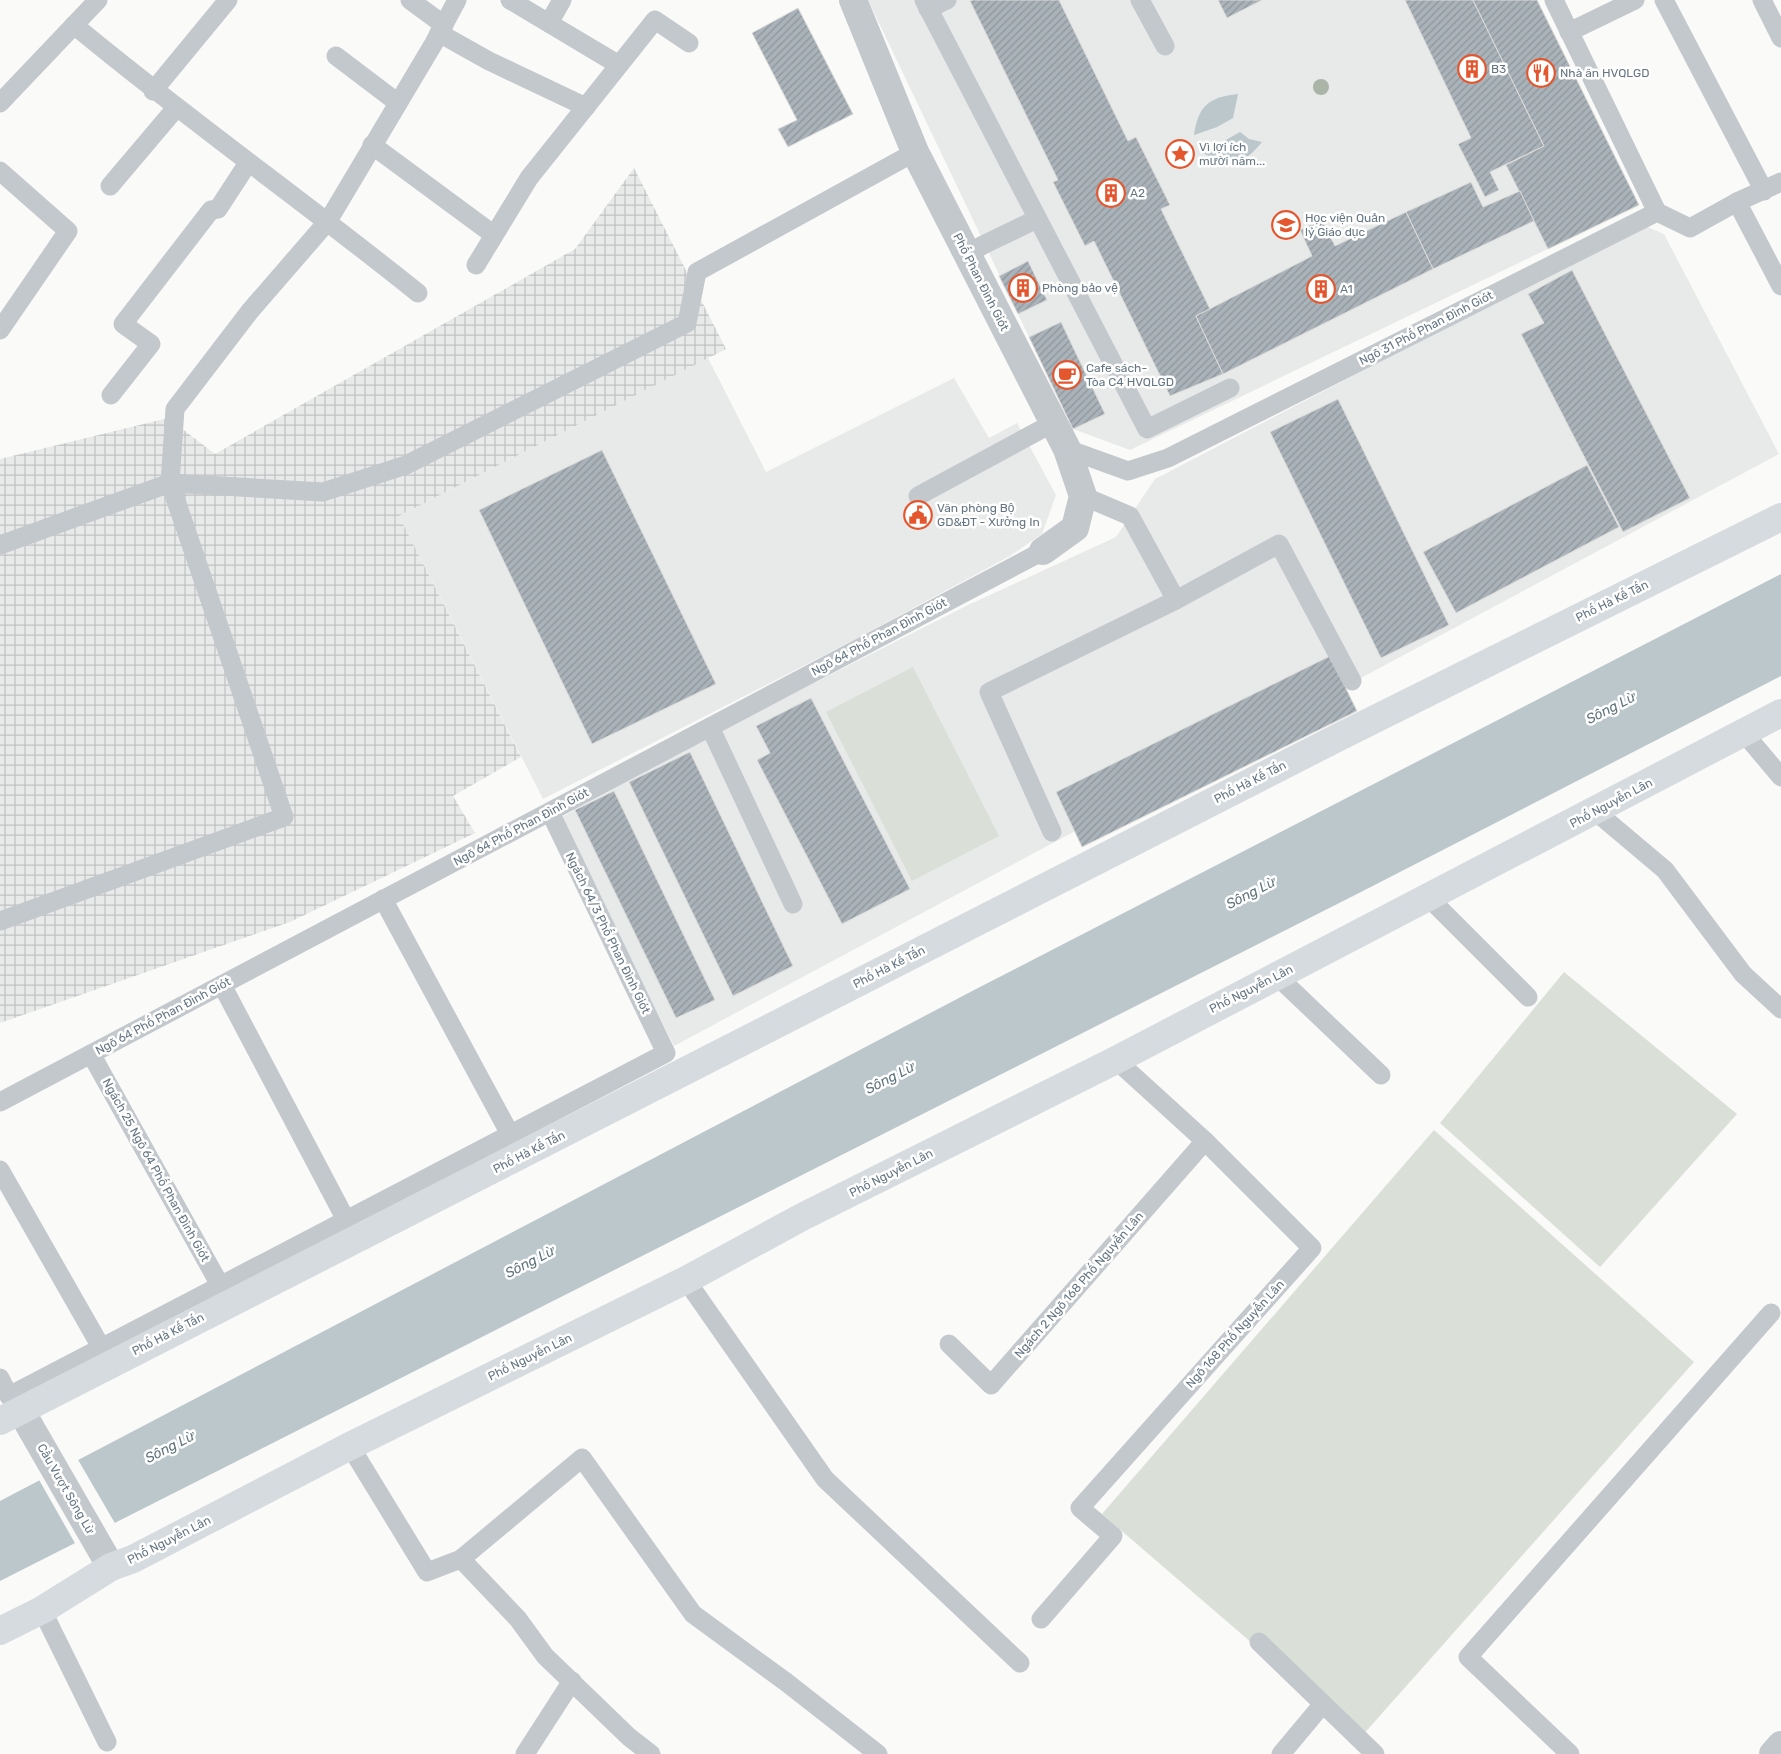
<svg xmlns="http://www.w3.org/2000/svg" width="1781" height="1754" font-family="Rubik,sans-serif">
  <defs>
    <pattern id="industrial-grid" width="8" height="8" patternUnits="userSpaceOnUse" patternTransform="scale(1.25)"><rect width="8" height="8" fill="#e8e9e9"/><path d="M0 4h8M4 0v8" fill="none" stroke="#c0c1c2"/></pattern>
    <pattern id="building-hatch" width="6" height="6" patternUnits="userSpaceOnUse" patternTransform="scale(1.25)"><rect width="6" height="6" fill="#aab3b9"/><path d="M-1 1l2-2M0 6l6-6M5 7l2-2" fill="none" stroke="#8e969c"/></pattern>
  </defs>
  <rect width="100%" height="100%" fill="#fafaf8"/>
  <g fill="#e8e9e9">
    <polygon points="868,0 1537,0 1639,205 1130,450 1073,429"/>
    <polygon points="1642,225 1664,234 1779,454 674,1046 560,818 723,729 966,606 1116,537 1155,479"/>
    <polygon points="708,358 766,472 954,378 989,438 1017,423 1056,495 1042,534 1010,556 852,641 543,799 399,516"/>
  </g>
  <polygon fill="url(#industrial-grid)" points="634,168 726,349 399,516 521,757 453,796 475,833 290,922 0,1023 0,459 168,418 215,454 575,249"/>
  <g fill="#dadfd7">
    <polygon points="913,667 999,836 912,881 826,712"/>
    <polygon points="1564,972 1737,1114 1600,1267 1440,1123"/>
    <polygon points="1434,1130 1694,1362 1361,1737 1102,1514"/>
  </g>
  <g fill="#bbc7cb">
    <path d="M1238,94l-5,24 -16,9 -23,8c4,-29 15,-38 44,-41z"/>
    <path d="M1240,132l9,7 13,3c-19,24 -33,25 -59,11z"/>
    <polygon points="1781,574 1781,676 1361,892 0,1581 0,1501 978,988"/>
  </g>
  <polygon fill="#fafaf8" points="77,1458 116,1525 76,1545 38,1478"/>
  <g fill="url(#building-hatch)" stroke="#dcdcda">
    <polygon points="973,0 1059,0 1128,141 1136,137 1170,205 1161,209 1210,309 1196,316 1223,374 1170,396 1094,241 1085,246 1053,182 1058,180 970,1"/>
    <polygon points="1218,0 1262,0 1227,18"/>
    <polygon points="1405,0 1473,0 1544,146 1490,172 1499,190 1485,197 1458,144 1471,138"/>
    <polygon points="1473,0 1537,0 1639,205 1548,249 1506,165 1544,146"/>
    <polygon points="798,8 853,114 788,147 778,129 797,120 752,33"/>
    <polygon points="1471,182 1483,207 1520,191 1534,221 1433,269 1406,212"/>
    <polygon points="1406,212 1433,269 1223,374 1196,316 1312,256 1300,230 1322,220 1335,246"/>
    <polygon points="1028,261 1047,300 1018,314 999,276"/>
    <polygon points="1572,270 1690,498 1623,532 1521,334 1544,323 1528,294"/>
    <polygon points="1061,322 1105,414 1073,429 1029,337"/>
    <polygon points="1338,399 1449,625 1381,658 1270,432"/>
    <polygon points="602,450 716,684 592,744 479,510"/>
    <polygon points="1587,465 1619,527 1456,613 1423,552"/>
    <polygon points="1330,656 1357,711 1082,847 1056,792"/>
    <polygon points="811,698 910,889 842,924 757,760 770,753 756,726"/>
    <polygon points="690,752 793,966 733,996 629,782"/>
    <polygon points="614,791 715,1000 676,1018 575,810"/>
  </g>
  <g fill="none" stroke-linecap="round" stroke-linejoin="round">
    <g stroke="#c3c8cc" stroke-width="19">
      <polyline points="410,0 444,25"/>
      <polyline points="510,0 619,65"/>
      <polyline points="924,0 1147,429 1230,388"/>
      <polyline points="1140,0 1165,46"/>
      <polyline points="1554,0 1657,212"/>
      <polyline points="1664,0 1764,191"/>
      <polyline points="1762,0 1781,38"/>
      <polyline points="928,9 947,0"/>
      <polyline points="549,23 562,0"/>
      <path d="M74,25c112,93 231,177 344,268"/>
      <polyline points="1569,32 1635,0"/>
      <polyline points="439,33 489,61 586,107"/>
      <polyline points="336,56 398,103"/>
      <polyline points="153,91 228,0"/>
      <polyline points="0,103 98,0"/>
      <polyline points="372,145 494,235"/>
      <polyline points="0,171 68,231 0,330"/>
      <polyline points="110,186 176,108"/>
      <polyline points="1737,202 1781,286"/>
      <polyline points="1657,212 1690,228 1737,202 1781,182"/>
      <polyline points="968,254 983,245 1037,219"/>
      <polyline points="476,265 529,178 655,20 689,43"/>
      <polyline points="111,395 151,344 123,324 211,210 218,209 248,163"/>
      <polyline points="1067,449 1128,471 1168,458 1657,212"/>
      <polyline points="918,496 1053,423"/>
      <polyline points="1083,496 1130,516 1176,600"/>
      <polyline points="0,545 170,483 323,492 406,465 687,323 697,272 915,152"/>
      <polyline points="710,727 793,904"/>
      <polyline points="1744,733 1781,777"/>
      <polyline points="1595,811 1665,870 1743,974 1781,1009"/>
      <polyline points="1052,832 989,692 1176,600 1279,544 1352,681"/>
      <polyline points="1429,898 1528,997"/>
      <polyline points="383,899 510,1134"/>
      <polyline points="0,921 284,817 170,483 175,409 250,311 328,221 434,43 457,0"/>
      <polyline points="1277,976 1381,1075"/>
      <polyline points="222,985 346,1220"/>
      <polyline points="91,1054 220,1285"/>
      <polyline points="0,1102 1043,551"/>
      <polyline points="0,1170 101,1347"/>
      <polyline points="686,1280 825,1479 1020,1663"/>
      <polyline points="949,1344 991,1385 1205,1141"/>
      <polyline points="0,1378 9,1396 17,1406"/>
      <polyline points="9,1396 666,1053 550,812"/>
      <polyline points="350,1446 427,1572 461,1559 518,1619 545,1656 629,1737 651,1754"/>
      <polyline points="461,1559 582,1458 693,1614 786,1682 878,1754"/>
      <polyline points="42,1610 107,1742"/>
      <polyline points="1041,1619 1113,1536 1080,1508 1312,1248 1205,1141 1116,1060"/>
      <polyline points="1259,1642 1375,1754"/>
      <polyline points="525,1754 572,1681"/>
      <polyline points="1281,1754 1322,1705"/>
      <polyline points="1570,1754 1468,1657 1771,1313"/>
    </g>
    <g stroke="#c3c8cc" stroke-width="28">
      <polyline points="853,0 915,152 1067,449 1083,496 1075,528 1043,551"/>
      <polyline points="21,1411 111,1567"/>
      <polyline points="1773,1754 1781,1745"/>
    </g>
    <g stroke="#d6dbdf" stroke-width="28">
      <polyline points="0,1421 1339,737 1781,517"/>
      <polyline points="0,1631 42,1610 111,1567 133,1559 350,1446 686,1280 802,1217 1116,1060 1781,713"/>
    </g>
  </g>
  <circle fill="#aab4a7" cx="1321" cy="87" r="8"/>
  <defs>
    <symbol id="building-ring" viewBox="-11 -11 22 22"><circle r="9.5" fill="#fff" stroke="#e4572e" stroke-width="1.5"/><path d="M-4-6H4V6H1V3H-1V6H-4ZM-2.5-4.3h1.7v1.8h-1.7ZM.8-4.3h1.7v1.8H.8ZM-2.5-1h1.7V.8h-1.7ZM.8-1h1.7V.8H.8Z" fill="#e4572e"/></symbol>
    <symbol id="restaurant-ring" viewBox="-11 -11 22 22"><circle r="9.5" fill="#fff" stroke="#e4572e" stroke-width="1.5"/><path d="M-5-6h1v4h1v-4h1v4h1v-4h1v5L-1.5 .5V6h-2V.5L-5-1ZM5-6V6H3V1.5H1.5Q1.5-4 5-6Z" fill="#e4572e"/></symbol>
    <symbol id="sight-ring" viewBox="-11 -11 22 22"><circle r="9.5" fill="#fff" stroke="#e4572e" stroke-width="1.5"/><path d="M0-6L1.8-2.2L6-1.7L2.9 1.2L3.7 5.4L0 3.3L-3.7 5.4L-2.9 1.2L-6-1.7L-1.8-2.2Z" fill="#e4572e"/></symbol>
    <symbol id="university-ring" viewBox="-11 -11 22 22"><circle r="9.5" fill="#fff" stroke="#e4572e" stroke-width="1.5"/><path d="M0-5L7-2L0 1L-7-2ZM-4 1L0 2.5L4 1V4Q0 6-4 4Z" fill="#e4572e"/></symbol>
    <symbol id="cafe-ring" viewBox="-11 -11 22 22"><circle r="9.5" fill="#fff" stroke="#e4572e" stroke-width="1.5"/><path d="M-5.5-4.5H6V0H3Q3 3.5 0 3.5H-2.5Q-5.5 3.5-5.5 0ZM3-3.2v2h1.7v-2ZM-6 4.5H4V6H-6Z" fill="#e4572e"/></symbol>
    <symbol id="civic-ring" viewBox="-11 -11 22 22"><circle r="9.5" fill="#fff" stroke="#e4572e" stroke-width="1.5"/><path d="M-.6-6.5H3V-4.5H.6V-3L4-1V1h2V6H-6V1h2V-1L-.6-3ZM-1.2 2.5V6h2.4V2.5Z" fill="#e4572e"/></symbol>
  </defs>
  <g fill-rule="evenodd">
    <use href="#building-ring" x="1456" y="53" width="32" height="32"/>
    <use href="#restaurant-ring" x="1525" y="57" width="32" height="32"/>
    <use href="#sight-ring" x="1164" y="138" width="32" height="32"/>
    <use href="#building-ring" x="1095" y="177" width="32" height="32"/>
    <use href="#university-ring" x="1270" y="209" width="32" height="32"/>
    <use href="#building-ring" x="1007" y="272" width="32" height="32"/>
    <use href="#building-ring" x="1305" y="273" width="32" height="32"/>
    <use href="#cafe-ring" x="1051" y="359" width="32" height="32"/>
    <use href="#civic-ring" x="902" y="499" width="32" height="32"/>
  </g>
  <g text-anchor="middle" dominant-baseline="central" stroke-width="5" stroke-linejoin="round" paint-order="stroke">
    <g font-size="12" fill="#657683" stroke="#fff" text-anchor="start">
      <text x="1491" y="69">B3</text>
      <text x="1560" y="73">Nhà ăn HVQLGD</text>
      <text x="1199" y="147">Vì lợi ích<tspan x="1199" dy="14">mười năm...</tspan></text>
      <text x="1130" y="193">A2</text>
      <text x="1305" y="218">Học viện Quản<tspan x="1305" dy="14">lý Giáo dục</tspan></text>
      <text x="1042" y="288">Phòng bảo vệ</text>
      <text x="1340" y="289">A1</text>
      <text x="1086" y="368">Cafe sách-<tspan x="1086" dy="14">Tòa C4 HVQLGD</tspan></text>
      <text x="937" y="508">Văn phòng Bộ<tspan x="937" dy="14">GD&amp;ĐT - Xưởng In</tspan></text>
    </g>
    <g font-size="12" fill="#657683" stroke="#fff">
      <text transform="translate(981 282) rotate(63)">Phố Phan Đình Giót</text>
      <text transform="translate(1426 328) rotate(-27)">Ngõ 31 Phố Phan Đình Giót</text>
      <text transform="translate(1612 601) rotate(-26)">Phố Hà Kế Tấn</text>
      <text transform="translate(879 637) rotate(-28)">Ngõ 64 Phố Phan Đình Giót</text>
      <text transform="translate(1250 782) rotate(-27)">Phố Hà Kế Tấn</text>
      <text transform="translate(1611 803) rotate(-28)">Phố Nguyễn Lân</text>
      <text transform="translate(521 827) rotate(-28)">Ngõ 64 Phố Phan Đình Giót</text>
      <text transform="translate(608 933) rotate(64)">Ngách 64/3 Phố Phan Đình Giót</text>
      <text transform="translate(889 967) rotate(-27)">Phố Hà Kế Tấn</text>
      <text transform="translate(1251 989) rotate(-27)">Phố Nguyễn Lân</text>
      <text transform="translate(163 1016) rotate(-28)">Ngõ 64 Phố Phan Đình Giót</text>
      <text transform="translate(529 1152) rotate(-27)">Phố Hà Kế Tấn</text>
      <text transform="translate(156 1170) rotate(61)">Ngách 25 Ngõ 64 Phố Phan Đình Giót</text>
      <text transform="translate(891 1173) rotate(-27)">Phố Nguyễn Lân</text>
      <text transform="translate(1079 1285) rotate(-49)">Ngách 2 Ngõ 168 Phố Nguyễn Lân</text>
      <text transform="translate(168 1334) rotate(-27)">Phố Hà Kế Tấn</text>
      <text transform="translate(1235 1334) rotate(-48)">Ngõ 168 Phố Nguyễn Lân</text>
      <text transform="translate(530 1357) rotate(-26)">Phố Nguyễn Lân</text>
      <text transform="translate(66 1489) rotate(60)">Cầu Vượt Sông Lừ</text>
      <text transform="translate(169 1540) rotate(-27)">Phố Nguyễn Lân</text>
    </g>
    <g font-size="14" font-style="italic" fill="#60757c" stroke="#fff">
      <text transform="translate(1611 708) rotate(-27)">Sông Lừ</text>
      <text transform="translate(1251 893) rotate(-27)">Sông Lừ</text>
      <text transform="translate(890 1078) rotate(-27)">Sông Lừ</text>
      <text transform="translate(530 1262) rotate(-27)">Sông Lừ</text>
      <text transform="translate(170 1447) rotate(-27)">Sông Lừ</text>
    </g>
  </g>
</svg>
